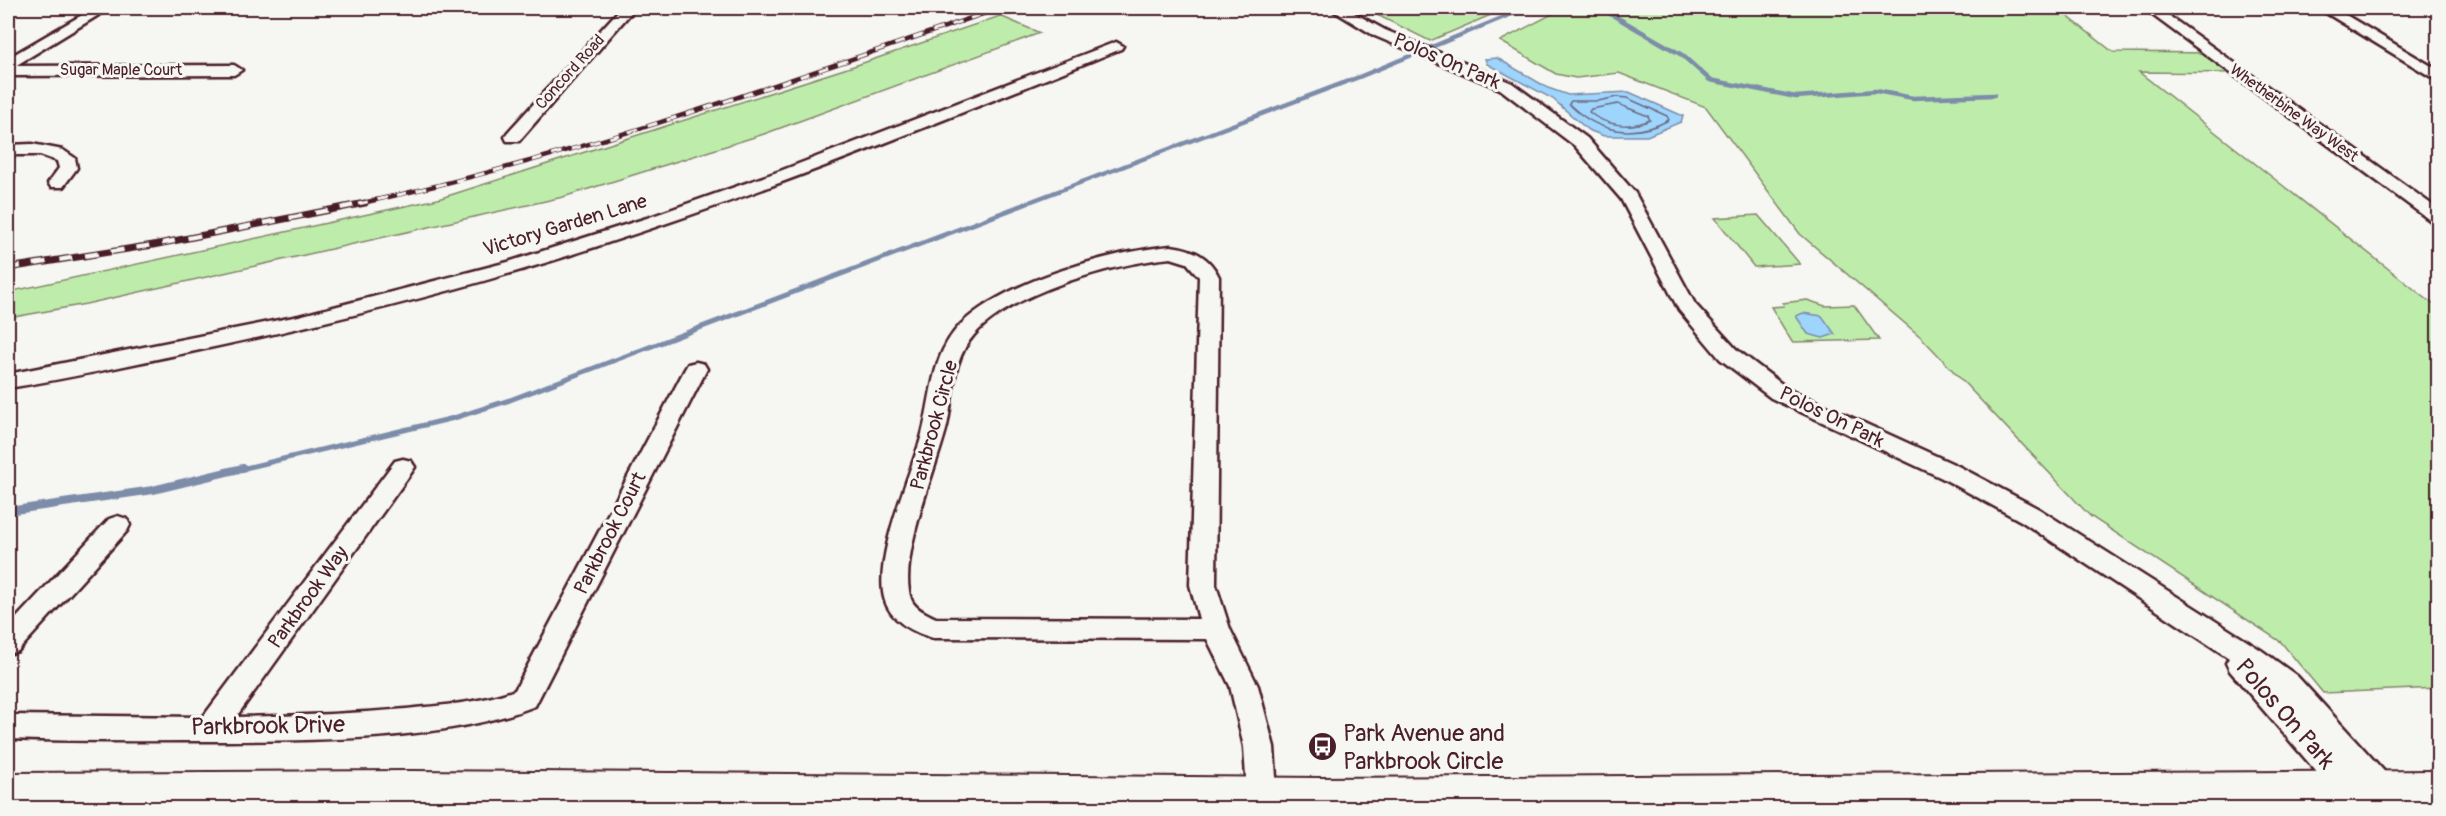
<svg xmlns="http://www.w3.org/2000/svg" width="2446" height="816" font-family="Pangolin,sans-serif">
  <rect width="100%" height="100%" fill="#f6f6f2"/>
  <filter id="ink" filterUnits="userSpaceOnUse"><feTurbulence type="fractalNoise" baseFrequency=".0167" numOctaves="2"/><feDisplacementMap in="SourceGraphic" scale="12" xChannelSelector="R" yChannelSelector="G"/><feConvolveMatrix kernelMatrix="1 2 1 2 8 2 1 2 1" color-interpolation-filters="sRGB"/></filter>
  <g filter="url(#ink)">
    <g fill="#beedab" stroke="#84866b" stroke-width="1.5">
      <polygon points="1363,8 1507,8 1430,41"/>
      <polygon points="1564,8 2057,8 2113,52 2212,53 2239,73 2139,72 2438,308 2438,688 2323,693 2281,642 2090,516 1922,338 1800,234 1706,107 1619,73 1576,78 1556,74 1500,41"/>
      <polygon points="1000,16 1040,33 764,134 563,197 86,304 8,318 8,292 438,199 860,64"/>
      <polygon points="1758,215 1800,264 1754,267 1715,218"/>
      <polygon points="1807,300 1825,306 1854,305 1879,340 1792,342 1771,307 1784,306 1783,303"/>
    </g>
    <g fill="#9ed5fd" stroke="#7c8ca9" stroke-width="1.5">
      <polygon points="1497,58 1548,88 1568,95 1629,92 1683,116 1681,122 1647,136 1604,136 1588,130 1553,99 1487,64 1485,59"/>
      <polygon points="1803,313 1822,316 1835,334 1823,338 1808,334 1796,316"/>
    </g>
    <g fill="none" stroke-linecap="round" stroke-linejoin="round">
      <g stroke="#6c687f" stroke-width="1.5">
        <path d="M1617,97l10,1 40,18 2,4c-36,19 -71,13 -100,-16l2,-3h27z"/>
        <path d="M1618,104l30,12 2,4c-20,9 -44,6 -61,-8l2,-3z"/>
      </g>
      <g stroke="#7c8ca9" stroke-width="4.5">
        <polyline points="1611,8 1609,13 1682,55 1710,80 1796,97 1876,91 1913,98 1994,95"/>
        <polyline points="1024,204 1359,77 1526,8"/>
      </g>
      <polyline stroke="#7c8ca9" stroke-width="5" points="237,470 454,418 510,400 1028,203"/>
      <polyline stroke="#7c8ca9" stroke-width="8" points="8,511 153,490 243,468"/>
      <defs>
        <g id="minor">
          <polygon points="94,8 110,8 15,66 234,65 242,70 234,75 8,76 8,58"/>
          <polygon points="621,8 635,8 519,141 507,141 505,137 507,133"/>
          <path d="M1329,8h16l40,22 127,53 75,55 48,55 60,111 41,45 51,39 171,78 81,43 222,141 36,26 95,104 4,9 -4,9c-12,5 -19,3 -28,-7l-3,7 -11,4 -11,-4 -109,-127 -4,-8 3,-5 -208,-137 -79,-43 -171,-80 -51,-39 -41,-49 -58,-111 -46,-53 -75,-57 -125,-53z"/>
          <polygon points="2143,8 2158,8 2438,209 2438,222 2431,221"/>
          <polygon points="2318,8 2334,8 2438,70 2438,81"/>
          <path d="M1116,42l7,4 -2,3c-174,70 -348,141 -526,198 -134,44 -271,77 -409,106 -59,12 -119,26 -178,35v-14l291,-58 209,-54 139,-44 133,-47z"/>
          <polygon points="32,144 63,150 75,158 77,168 63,187 51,187 48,183 59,168 57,161 40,155 8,155 8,145"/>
          <path d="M1171,246c22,3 38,10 48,31l-3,308 14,44 28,57 16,61 4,61h-30l-4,-61 -14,-61 -23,-47 -274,-1c-20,-6 -41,-16 -48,-37 -13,-39 24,-123 36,-163 11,-38 9,-83 40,-114 45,-43 148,-72 210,-78zM1171,258l16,5 12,14 -9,308 9,34 -263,-1c-9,-4 -22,-10 -25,-19 -14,-39 26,-132 36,-173 7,-31 4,-65 27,-91 38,-43 141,-72 197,-77z"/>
          <path d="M696,362l8,2 3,5 -172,337c-88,35 -214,34 -310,35 -72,0 -145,1 -217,-2v-24l195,2 192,-256 8,-2 8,2 4,6 -4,6 -175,244c57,-1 113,-3 170,-8 37,-4 74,-6 109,-19l170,-321 3,-5z"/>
          <polygon points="118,516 127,519 130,525 127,531 18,651 8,654 8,627 109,519"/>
        </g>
        <polygon id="secondary" points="411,771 1319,778 2438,771 2438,807 8,808 8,773"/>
      </defs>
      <use href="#minor" stroke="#4a1f2b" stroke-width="5"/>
      <use href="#secondary" stroke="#4a1f2b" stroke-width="4"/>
      <use href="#minor" fill="#f6f6f2" fill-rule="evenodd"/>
      <use href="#secondary" fill="#f6f6f2" fill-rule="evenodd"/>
      <defs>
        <path id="rail-far1" d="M358,204c220,-48 430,-123 642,-196"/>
        <polyline id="rail" points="8,268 153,245 365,203"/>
      </defs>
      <use href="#rail-far1" stroke="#4a1f2b" stroke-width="4.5"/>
      <use href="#rail" stroke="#4a1f2b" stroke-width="7"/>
      <use href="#rail-far1" stroke="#f6f6f2" stroke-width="3" stroke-dasharray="10" stroke-linecap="butt"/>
      <use href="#rail" stroke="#f6f6f2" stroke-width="4.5" stroke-dasharray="13" stroke-linecap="butt"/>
    </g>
  </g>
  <defs>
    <symbol id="bus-disc" viewBox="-11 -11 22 22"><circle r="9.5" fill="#4a1f2b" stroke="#f6f6f2"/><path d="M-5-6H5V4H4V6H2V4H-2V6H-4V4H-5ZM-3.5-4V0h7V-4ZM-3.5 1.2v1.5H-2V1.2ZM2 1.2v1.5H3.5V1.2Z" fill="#fff"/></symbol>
  </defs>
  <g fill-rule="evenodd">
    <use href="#bus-disc" x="1306" y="730" width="33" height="33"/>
  </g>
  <g text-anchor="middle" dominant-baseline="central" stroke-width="6" stroke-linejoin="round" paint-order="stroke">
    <g font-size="16" fill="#4a1f2b" stroke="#f6f6f2">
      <text x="121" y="70">Sugar Maple Court</text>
      <text transform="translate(570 72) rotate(-48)">Concord Road</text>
      <text transform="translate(2294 113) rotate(36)">Whetherbine Way West</text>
    </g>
    <g font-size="20" fill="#4a1f2b" stroke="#f6f6f2">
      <text transform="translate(1447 61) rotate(23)">Polos On Park</text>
      <text transform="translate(565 225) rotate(-17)">Victory Garden Lane</text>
      <text transform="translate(1832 417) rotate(26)">Polos On Park</text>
      <text transform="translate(934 425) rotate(-75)">Parkbrook Circle</text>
      <text transform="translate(610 533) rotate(-63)">Parkbrook Court</text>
      <text transform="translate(308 597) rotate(-54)">Parkbrook Way</text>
    </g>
    <g font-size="24" fill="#4a1f2b" stroke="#f6f6f2">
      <text transform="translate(2285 714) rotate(49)">Polos On Park</text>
      <text transform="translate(268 726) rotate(-1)">Parkbrook Drive</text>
    </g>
    <g font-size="24" fill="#4a1f2b" stroke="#f6f6f2" text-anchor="start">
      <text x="1343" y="733">Park Avenue and<tspan x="1343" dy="28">Parkbrook Circle</tspan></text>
    </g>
  </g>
  <rect width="2446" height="816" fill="none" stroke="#f6f6f2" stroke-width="30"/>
  <rect x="15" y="15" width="2416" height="786" fill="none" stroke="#4a1f2b" stroke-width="2" filter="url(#ink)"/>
</svg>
